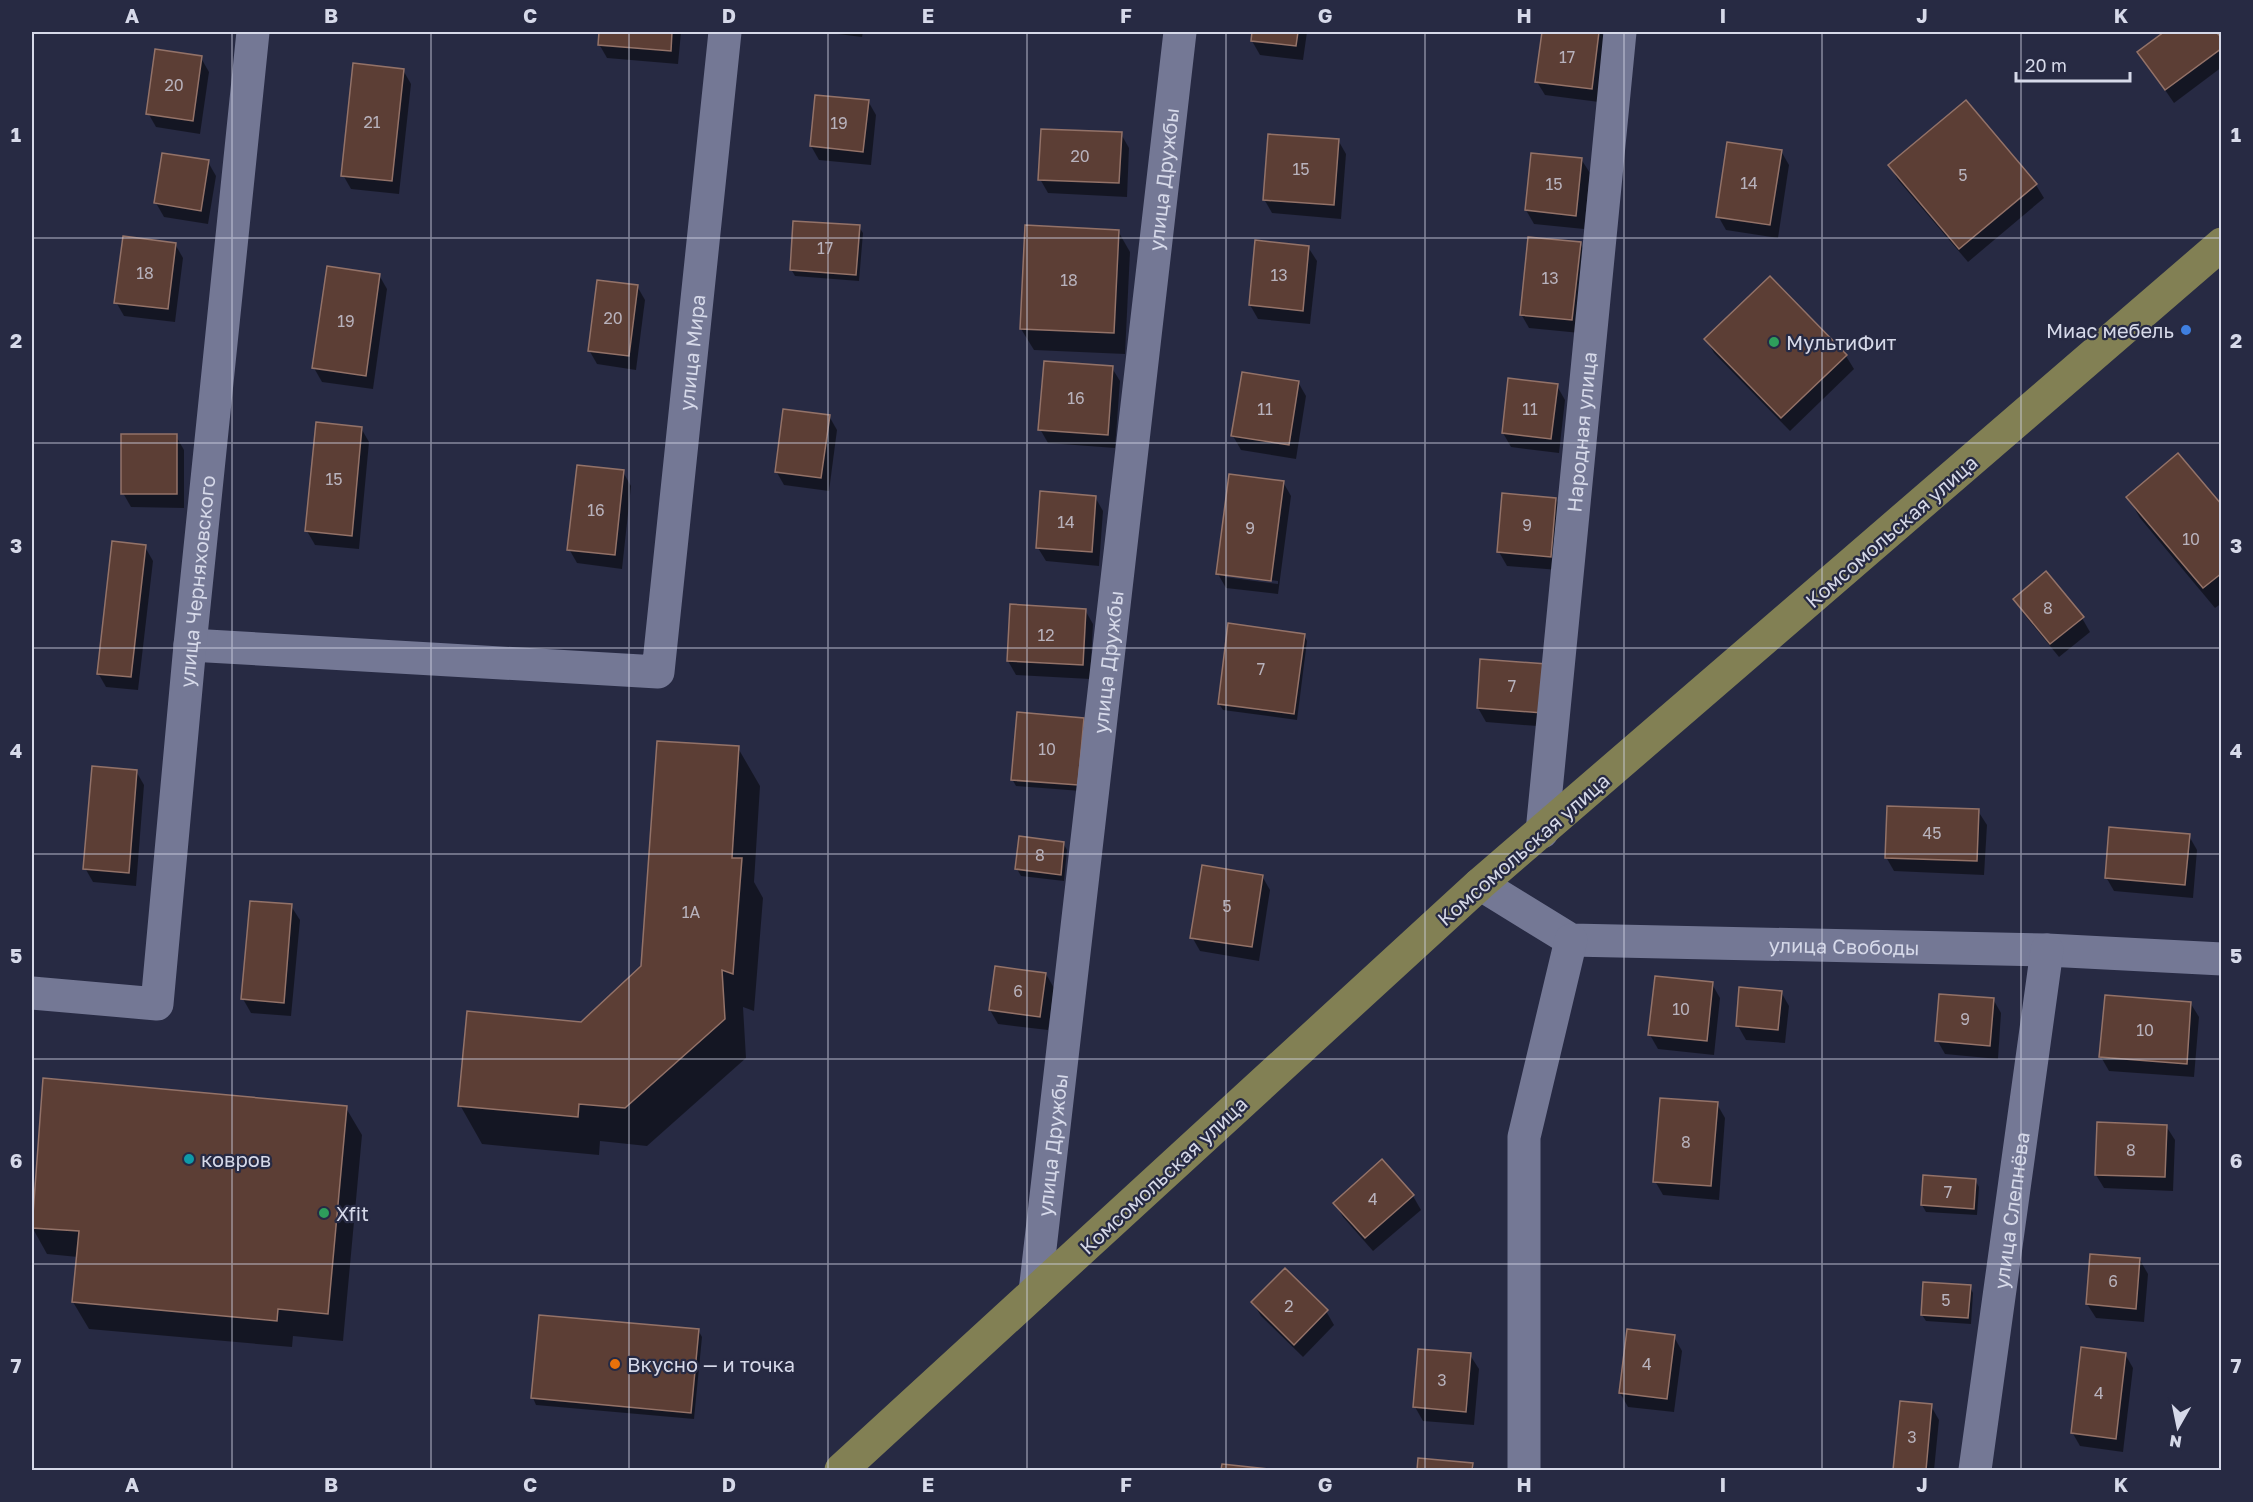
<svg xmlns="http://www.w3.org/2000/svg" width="2253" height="1502" font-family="'Golos Text',sans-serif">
  <rect width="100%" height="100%" fill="#272a43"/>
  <g fill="#0007" fill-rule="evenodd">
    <polygon points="600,32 681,32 678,64 607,58 599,44"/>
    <polygon points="822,32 863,32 862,37"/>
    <polygon points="1253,32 1307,32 1303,60 1260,55 1252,41"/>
    <polygon points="1543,32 1601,32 1607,41 1599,102 1545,95 1537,82"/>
    <polygon points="2166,32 2215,32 2222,41 2222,67 2174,103 2139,52"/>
    <polygon points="201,58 209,72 200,134 156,127 148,113"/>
    <polygon points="403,70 411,84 399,194 351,189 343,175"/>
    <polygon points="868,101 876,115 871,165 819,160 811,146"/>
    <polygon points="1121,134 1129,148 1127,197 1048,193 1040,179"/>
    <polygon points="1338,140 1346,154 1341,219 1272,213 1264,199"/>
    <polygon points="1781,151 1789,165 1778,238 1726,230 1718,216"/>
    <polygon points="1581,159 1590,173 1584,229 1534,224 1526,210"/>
    <polygon points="208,162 216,176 208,224 164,217 156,203"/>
    <polygon points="1890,166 2036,185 2044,198 1968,262 1898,180"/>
    <polygon points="859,227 863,233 859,281 795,276 791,269"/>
    <polygon points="1026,227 1118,231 1130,252 1125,354 1034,350 1021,329"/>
    <polygon points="1580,243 1588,257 1580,333 1529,328 1521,314"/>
    <polygon points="175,244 183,258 175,322 124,316 116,302"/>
    <polygon points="1308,247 1317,261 1310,324 1258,319 1250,305"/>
    <polygon points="379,275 387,289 373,389 322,382 314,368"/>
    <polygon points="637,286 645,300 636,370 597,364 589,350"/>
    <polygon points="1706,339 1846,356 1854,369 1790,431 1714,353"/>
    <polygon points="1112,368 1120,381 1115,448 1048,443 1040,429"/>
    <polygon points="1298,382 1306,396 1296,459 1241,450 1233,436"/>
    <polygon points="1557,386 1565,400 1559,453 1511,447 1503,433"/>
    <polygon points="829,416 837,430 829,491 784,485 776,471"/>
    <polygon points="361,428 369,442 359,549 315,545 307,531"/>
    <polygon points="176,436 184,450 184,508 131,507 123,493"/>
    <polygon points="623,472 631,486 622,569 577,563 569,549"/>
    <path d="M1283,482l8,14 -13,98 -52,-6 -8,-14zM1225,574l53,7v3l-53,-7z"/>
    <polygon points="1095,497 1103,511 1099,566 1046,561 1038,548"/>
    <polygon points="2128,497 2222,507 2222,603 2215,608 2140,518"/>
    <polygon points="1556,499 1564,513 1559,570 1507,566 1499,552"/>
    <polygon points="145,547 153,561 138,690 106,687 98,673"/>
    <polygon points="2015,599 2082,618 2090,632 2059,657 2023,613"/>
    <polygon points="1085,610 1093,624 1090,679 1016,675 1008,661"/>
    <polygon points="1304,635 1307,641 1297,720 1223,710 1219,704"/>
    <polygon points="1482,660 1546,665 1550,727 1486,722 1478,708"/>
    <polygon points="1083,720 1087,726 1081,791 1016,786 1012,779"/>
    <polygon points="738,748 760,786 754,882 763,898 754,1011 743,1007 746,1058 647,1146 600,1141 599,1155 482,1144 460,1105 582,1023 642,967"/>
    <polygon points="136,771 144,785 136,886 93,882 85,868"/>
    <polygon points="1978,811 1987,825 1984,875 1894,871 1886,857"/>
    <polygon points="2189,836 2197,850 2193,898 2114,891 2106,877"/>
    <polygon points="1063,843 1067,850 1064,881 1021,876 1017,869"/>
    <polygon points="1262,876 1270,890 1259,961 1200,951 1192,937"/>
    <polygon points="291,906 300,920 291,1016 251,1013 243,999"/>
    <polygon points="1046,974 1054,988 1048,1030 998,1024 990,1010"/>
    <polygon points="1712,984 1720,998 1714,1055 1658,1049 1650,1035"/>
    <polygon points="1781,992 1789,1006 1785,1043 1746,1040 1738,1026"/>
    <polygon points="1993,999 2001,1013 1998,1059 1945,1054 1937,1040"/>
    <polygon points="2191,1004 2199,1017 2194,1077 2109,1071 2101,1057"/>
    <polygon points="45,1080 346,1108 362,1135 343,1341 293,1336 292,1347 89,1329 73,1302 78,1257 47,1254 32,1227"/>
    <polygon points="1717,1104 1725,1118 1719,1200 1663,1195 1655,1181"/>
    <polygon points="2166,1126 2175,1140 2173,1191 2104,1188 2096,1175"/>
    <polygon points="1975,1180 1979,1187 1977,1215 1926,1212 1922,1205"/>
    <polygon points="1413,1196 1421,1210 1373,1251 1343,1217 1335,1203"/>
    <polygon points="2140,1260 2148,1274 2144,1322 2096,1318 2087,1304"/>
    <polygon points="1970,1287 1973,1293 1971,1324 1926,1321 1922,1315"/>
    <polygon points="1253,1303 1326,1311 1334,1325 1303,1357 1261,1316"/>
    <polygon points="698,1330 702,1337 694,1419 536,1405 533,1398"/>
    <polygon points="1674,1337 1682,1351 1674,1412 1628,1407 1620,1393"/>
    <polygon points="2125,1354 2133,1368 2123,1452 2080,1446 2072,1432"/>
    <polygon points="1470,1355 1479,1369 1474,1425 1423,1421 1415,1407"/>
    <polygon points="1901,1403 1931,1406 1939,1420 1934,1470 1894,1470"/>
    <polygon points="1419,1459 1472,1465 1475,1470 1418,1470"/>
    <polygon points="1223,1466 1267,1470 1223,1470"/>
  </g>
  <g fill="#5c3e35" stroke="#937268" stroke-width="1.5">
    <polygon points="599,32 672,32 671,51 598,45"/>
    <polygon points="1252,32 1298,32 1296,46 1251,41"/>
    <polygon points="1542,32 1599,32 1592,89 1535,82"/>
    <polygon points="2164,32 2216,32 2222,38 2222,48 2165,90 2137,52"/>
    <polygon points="155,49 202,56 193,121 146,114"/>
    <polygon points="353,63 404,69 392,181 341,176"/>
    <polygon points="815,95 869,100 863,152 810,146"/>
    <polygon points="1966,100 2037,184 1959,249 1888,165"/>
    <polygon points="1041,129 1122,132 1119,183 1038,180"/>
    <polygon points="1268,134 1339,139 1334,205 1263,200"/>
    <polygon points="1727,142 1782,150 1770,225 1716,217"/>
    <polygon points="162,153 209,160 201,211 154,203"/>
    <polygon points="1531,153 1582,158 1576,216 1525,210"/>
    <polygon points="793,221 860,225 856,275 790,270"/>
    <polygon points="1025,225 1119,230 1114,333 1020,329"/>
    <polygon points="123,236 176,243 168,309 114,303"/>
    <polygon points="1528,237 1581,242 1572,320 1520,315"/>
    <polygon points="1255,240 1309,246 1303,311 1249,305"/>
    <polygon points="327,266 380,274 366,376 312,368"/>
    <polygon points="1770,276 1847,355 1781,418 1704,339"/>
    <polygon points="597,280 638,285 629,356 588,351"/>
    <polygon points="1044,361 1113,366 1108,435 1038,430"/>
    <polygon points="1242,372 1299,381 1289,445 1231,436"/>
    <polygon points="1508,378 1558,384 1551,439 1502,433"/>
    <polygon points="783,409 830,415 821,478 775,472"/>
    <polygon points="316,422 362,427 352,536 305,531"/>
    <rect x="121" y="434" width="56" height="60"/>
    <polygon points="2178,453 2222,505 2222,573 2203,588 2126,497"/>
    <polygon points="577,465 624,470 615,555 567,550"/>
    <polygon points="1229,474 1284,481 1271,581 1216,574"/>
    <polygon points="1040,491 1096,496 1092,552 1036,548"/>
    <polygon points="1502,493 1556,498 1551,557 1497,552"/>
    <polygon points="112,541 146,545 131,677 97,674"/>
    <polygon points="2046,571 2084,617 2050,644 2013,599"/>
    <polygon points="1010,604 1086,609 1083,665 1007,661"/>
    <polygon points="1228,623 1305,634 1294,714 1218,704"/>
    <polygon points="1480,659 1547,664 1543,713 1477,708"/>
    <polygon points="1017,712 1084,718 1078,785 1011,780"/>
    <polygon points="657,741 739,746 732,858 742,858 733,974 722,970 725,1019 625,1108 579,1104 578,1117 458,1106 467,1011 581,1022 641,966"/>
    <polygon points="92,766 137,770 129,873 83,869"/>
    <polygon points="1887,806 1979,809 1977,861 1885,858"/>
    <polygon points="2109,827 2190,834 2185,885 2105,878"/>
    <polygon points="1019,836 1064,842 1061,875 1015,869"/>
    <polygon points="1202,865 1263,875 1252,947 1190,938"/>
    <polygon points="250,901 292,904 284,1003 241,999"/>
    <polygon points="995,966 1046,973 1040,1017 989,1010"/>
    <polygon points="1655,976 1713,982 1707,1041 1648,1035"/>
    <polygon points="1739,987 1782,991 1778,1030 1736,1026"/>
    <polygon points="1939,994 1994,998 1990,1046 1935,1041"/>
    <polygon points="2105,995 2191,1002 2187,1064 2099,1057"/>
    <polygon points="43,1078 347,1106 328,1314 278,1309 277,1321 72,1302 79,1231 32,1228"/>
    <polygon points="1660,1098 1718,1102 1711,1186 1653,1182"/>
    <polygon points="2097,1122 2167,1125 2165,1177 2095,1175"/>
    <polygon points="1382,1159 1414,1195 1365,1238 1333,1203"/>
    <polygon points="1923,1175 1976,1179 1974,1209 1921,1205"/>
    <polygon points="2090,1254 2140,1258 2136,1309 2086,1304"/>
    <polygon points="1285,1268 1328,1310 1294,1345 1251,1302"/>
    <polygon points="1923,1282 1971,1285 1968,1318 1921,1315"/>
    <polygon points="539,1315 699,1329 691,1413 531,1398"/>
    <polygon points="1627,1329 1675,1335 1667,1399 1619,1393"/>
    <polygon points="2081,1347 2126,1353 2116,1439 2071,1433"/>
    <polygon points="1418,1349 1471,1353 1466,1412 1413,1407"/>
    <polygon points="1900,1401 1932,1404 1926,1470 1893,1470"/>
    <polygon points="1418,1458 1473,1463 1472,1470 1417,1470"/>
    <polygon points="1222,1464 1268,1469 1268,1470 1221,1470"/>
  </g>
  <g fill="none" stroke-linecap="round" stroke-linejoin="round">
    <g stroke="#747895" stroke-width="33">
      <path id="s1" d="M190,645l468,27 67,-640"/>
      <path id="s2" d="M1542,832l78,-800"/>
      <path id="s3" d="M1480,884l91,56 476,10 175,9"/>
      <path id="s4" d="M32,993l125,11 33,-359 63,-613"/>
      <path id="s5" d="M1035,1292l145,-1260"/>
      <polyline points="1524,1470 1524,1137 1571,940"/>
      <path id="s6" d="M1975,1470l72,-520"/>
    </g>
    <polyline stroke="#828054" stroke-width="33" points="841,1470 1480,884 2222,244"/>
  </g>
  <path fill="none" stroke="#d6d9e9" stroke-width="1.5" stroke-opacity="0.55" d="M232,32v1438M431,32v1438M629,32v1438M828,32v1438M1027,32v1438M1226,32v1438M1425,32v1438M1624,32v1438M1822,32v1438M2021,32v1438M32,238h2190M32,443h2190M32,648h2190M32,854h2190M32,1059h2190M32,1264h2190"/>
  <circle fill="#3f7fe0" stroke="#272a43" stroke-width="2" cx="2186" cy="330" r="6"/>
  <g fill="#2e9e5b" stroke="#272a43" stroke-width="2">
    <circle cx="1774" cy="342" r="6"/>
    <circle cx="324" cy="1213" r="6"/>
  </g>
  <circle fill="#0f9aa8" stroke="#272a43" stroke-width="2" cx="189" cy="1159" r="6"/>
  <circle fill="#e8710a" stroke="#272a43" stroke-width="2" cx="615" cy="1364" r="6"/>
  <g text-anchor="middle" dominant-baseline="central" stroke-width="4.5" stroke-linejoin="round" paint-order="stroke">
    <g font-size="16" fill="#b8b2bc">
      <text x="1567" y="57">17</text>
      <text x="174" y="85">20</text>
      <text x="372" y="122">21</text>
      <text x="839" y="123">19</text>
      <text x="1080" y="156">20</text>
      <text x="1301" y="169">15</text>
      <text x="1963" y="175">5</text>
      <text x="1749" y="183">14</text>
      <text x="1554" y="184">15</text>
      <text x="825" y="248">17</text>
      <text x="145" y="273">18</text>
      <text x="1279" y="275">13</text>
      <text x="1550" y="278">13</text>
      <text x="1069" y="280">18</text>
      <text x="613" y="318">20</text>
      <text x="346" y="321">19</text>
      <text x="1076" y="398">16</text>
      <text x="1265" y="409">11</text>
      <text x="1530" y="409">11</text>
      <text x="334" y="479">15</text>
      <text x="596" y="510">16</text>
      <text x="1066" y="522">14</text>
      <text x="1527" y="525">9</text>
      <text x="1250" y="528">9</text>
      <text x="2191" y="539">10</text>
      <text x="2048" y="608">8</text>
      <text x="1046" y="635">12</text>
      <text x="1261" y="669">7</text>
      <text x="1512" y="686">7</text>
      <text x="1047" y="749">10</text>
      <text x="1932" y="833">45</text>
      <text x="1040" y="855">8</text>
      <text x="1227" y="906">5</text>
      <text x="691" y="912">1А</text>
      <text x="1018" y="991">6</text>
      <text x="1681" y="1009">10</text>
      <text x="1965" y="1019">9</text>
      <text x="2145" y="1030">10</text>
      <text x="1686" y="1142">8</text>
      <text x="2131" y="1150">8</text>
      <text x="1948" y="1192">7</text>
      <text x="1373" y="1199">4</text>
      <text x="2113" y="1281">6</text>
      <text x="1946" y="1300">5</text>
      <text x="1289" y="1306">2</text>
      <text x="1647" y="1364">4</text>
      <text x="1442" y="1380">3</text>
      <text x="2099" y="1393">4</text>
      <text x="1912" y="1437">3</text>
    </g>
    <g font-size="20" fill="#d6d9e9" stroke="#272a43">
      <text stroke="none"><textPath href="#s5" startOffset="1120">улица Дружбы</textPath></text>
      <text stroke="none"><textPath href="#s1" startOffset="790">улица Мира</textPath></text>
      <text stroke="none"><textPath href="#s2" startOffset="402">Народная улица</textPath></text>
      <text transform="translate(1891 531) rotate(-41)">Комсомольская улица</text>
      <text stroke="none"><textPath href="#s4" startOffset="550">улица Черняховского</textPath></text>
      <text stroke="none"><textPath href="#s5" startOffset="634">улица Дружбы</textPath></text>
      <text transform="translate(1523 849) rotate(-41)">Комсомольская улица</text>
      <text stroke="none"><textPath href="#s3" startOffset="380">улица Свободы</textPath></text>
      <text stroke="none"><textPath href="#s5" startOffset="148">улица Дружбы</textPath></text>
      <text transform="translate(1163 1175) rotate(-43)">Комсомольская улица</text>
      <text stroke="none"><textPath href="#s6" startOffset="262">улица Слепнёва</textPath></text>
    </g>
    <g font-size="20" fill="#d6d9e9" stroke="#272a43" text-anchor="start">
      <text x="2174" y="330" text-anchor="end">Миас мебель</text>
      <text x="1786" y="342">МультиФит</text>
      <text x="201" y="1159">ковров</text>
      <text x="336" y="1213">Xfit</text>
      <text x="627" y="1364">Вкусно — и точка</text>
    </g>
  </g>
  <rect width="2253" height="1502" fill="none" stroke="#272a43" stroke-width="66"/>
  <g transform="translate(2178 1427) rotate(189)" stroke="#272a43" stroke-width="4.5" paint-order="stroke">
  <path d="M0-4.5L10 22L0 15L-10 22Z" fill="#d6d9e9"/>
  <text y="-9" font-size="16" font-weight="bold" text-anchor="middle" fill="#d6d9e9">N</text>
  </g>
  <path d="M2016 72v9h114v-9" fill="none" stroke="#d6d9e9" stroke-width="3"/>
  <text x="2025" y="72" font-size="18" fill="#d6d9e9" stroke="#272a43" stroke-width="4.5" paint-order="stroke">20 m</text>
  <rect x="33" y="33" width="2187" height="1436" fill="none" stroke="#d6d9e9" stroke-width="2"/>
  <g font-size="20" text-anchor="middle" font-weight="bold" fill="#d6d9e9">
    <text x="132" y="23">A</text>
    <text x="331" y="23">B</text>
    <text x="530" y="23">C</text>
    <text x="729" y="23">D</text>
    <text x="928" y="23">E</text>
    <text x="1126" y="23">F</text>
    <text x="1325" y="23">G</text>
    <text x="1524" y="23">H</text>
    <text x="1723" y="23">I</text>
    <text x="1922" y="23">J</text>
    <text x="2121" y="23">K</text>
    <text x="16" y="142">1</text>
    <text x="2236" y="142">1</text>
    <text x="16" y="348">2</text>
    <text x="2236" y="348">2</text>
    <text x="16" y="553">3</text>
    <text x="2236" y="553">3</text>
    <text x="16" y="758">4</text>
    <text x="2236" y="758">4</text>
    <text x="16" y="963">5</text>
    <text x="2236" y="963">5</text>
    <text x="16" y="1168">6</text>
    <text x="2236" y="1168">6</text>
    <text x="16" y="1373">7</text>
    <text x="2236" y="1373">7</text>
    <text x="132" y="1492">A</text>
    <text x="331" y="1492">B</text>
    <text x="530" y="1492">C</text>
    <text x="729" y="1492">D</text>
    <text x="928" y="1492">E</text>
    <text x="1126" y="1492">F</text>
    <text x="1325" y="1492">G</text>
    <text x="1524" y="1492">H</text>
    <text x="1723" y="1492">I</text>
    <text x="1922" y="1492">J</text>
    <text x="2121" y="1492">K</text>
  </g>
</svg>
